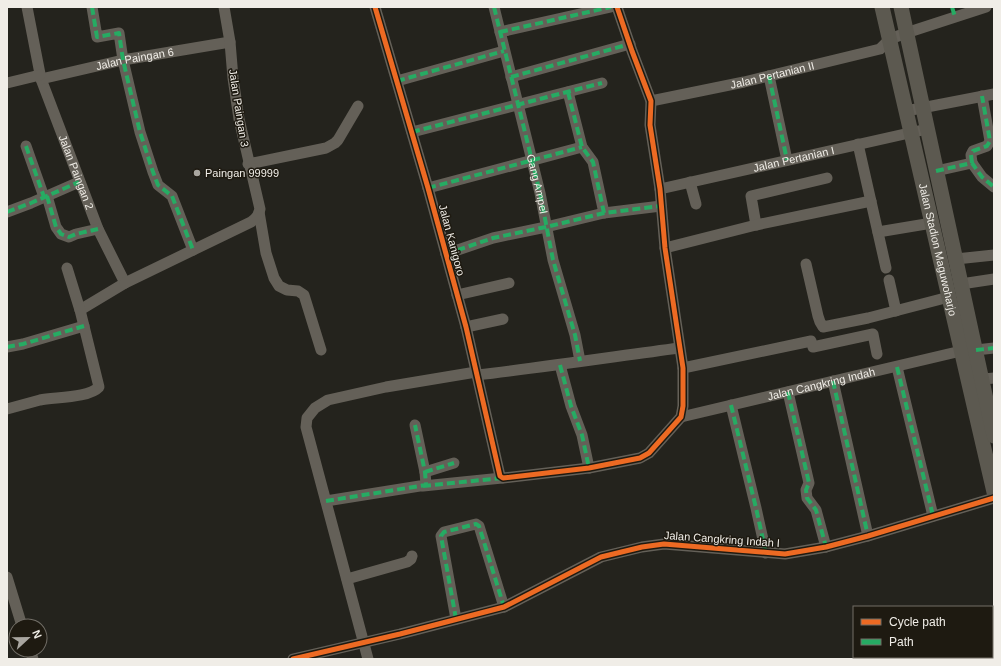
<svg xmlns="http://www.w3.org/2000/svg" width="1001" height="666" font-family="Arial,sans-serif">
  <rect width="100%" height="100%" fill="#24231d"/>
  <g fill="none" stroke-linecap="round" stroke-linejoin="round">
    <g stroke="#646058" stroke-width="11">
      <path id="s1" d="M27,7l14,72 57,150 27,54 -45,27"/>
      <polyline points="92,7 97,37 119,33 123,60 140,132 153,172 158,185 172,196 193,250"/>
      <polyline points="375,7 428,188 466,327 500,476 503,478 589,468 640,458 649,453 681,417 683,406 683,368 665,248 660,189 650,125 651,101 632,51 617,7"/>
      <polyline points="494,7 540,193 553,260 575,335 580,361"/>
      <polyline points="500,32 611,7"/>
      <polyline points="769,76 787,160"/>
      <polyline points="511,77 630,44"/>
      <path id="s2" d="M41,79l82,-19 107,-18"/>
      <polyline points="397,81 504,51"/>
      <polyline points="7,83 40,75"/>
      <polyline points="568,92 582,147 593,162 604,213"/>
      <path id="s3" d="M651,101l93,-19 136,-33 10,-10 16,-6 80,-26"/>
      <polyline points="906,111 994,94"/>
      <polyline points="412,132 602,83"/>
      <polyline points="858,144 886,268"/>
      <polyline points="26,146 44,197"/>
      <polyline points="972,163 971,155 973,151 987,146 990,141 982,96"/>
      <polyline points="248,164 326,148 335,143 338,140 358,106"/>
      <polyline points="936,171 972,163 982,177 994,187"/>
      <polyline points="690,182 696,204"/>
      <polyline points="428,188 582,147"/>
      <path id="s4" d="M660,189l267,-60"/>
      <polyline points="47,196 56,227 61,234 69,237 76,234 98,229"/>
      <polyline points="7,212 31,203 79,182"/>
      <polyline points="259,212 266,253 274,278 279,286 287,290 298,291 304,295 321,350"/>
      <polyline points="756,225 751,196 827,178"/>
      <polyline points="878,232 932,223"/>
      <polyline points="665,248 756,225 871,201"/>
      <polyline points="446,254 493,238 546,227 604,213 661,206"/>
      <polyline points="956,259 994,255"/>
      <polyline points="806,264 818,316 820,322 823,327 868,318 949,297"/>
      <polyline points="889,280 896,311"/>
      <path d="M125,283l126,-61c5,-3 8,-7 9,-13l-21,-90 -6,-41 -3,-36 -6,-35"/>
      <polyline points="961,284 994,279"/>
      <polyline points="457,295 509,283"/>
      <polyline points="466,327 503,319"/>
      <polyline points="7,347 23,344 84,326"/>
      <polyline points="976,350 994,348"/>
      <polyline points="560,365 571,406 582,435 589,468"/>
      <polyline points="897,367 933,516"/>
      <polyline points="683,368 811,341 813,347 873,334 877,354"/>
      <path d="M477,375c68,-8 135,-18 202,-27"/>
      <polyline points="975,380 994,378"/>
      <polyline points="833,381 868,536"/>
      <polyline points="788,392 809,483 806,490 807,498 816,510 826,547"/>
      <polyline points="731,405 756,508 766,553"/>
      <path d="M7,409c11,-3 22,-6 33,-9 15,-3 49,-2 59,-13l-19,-77 -13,-42"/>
      <path id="s5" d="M681,417l280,-66"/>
      <polyline points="425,472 454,463"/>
      <polyline points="423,486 502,478"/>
      <polyline points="326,501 426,485 425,472 415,425"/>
      <polyline points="7,577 22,626"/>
      <polyline points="347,579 407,562 411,559 412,556"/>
      <polyline points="456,619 441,536 444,532 476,524 479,526 504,607"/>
      <polyline points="30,650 33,659"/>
      <polyline points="293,659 400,634 504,607 601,557 642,547 664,544 785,554 826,547 868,536 994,498"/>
      <polyline points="368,659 306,427 307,418 315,408 328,400 386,387 476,372"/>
    </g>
    <g stroke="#5c5950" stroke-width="15">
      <path id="s6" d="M882,7l112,485"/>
      <polyline points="901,7 994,436"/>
    </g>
    <g stroke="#26ab63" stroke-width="4" stroke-dasharray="8 4" stroke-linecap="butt">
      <polyline points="92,7 97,37 119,33 123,60 140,132 153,172 158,185 172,196 193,250"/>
      <path id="s7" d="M494,7l46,186 13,67 22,75 5,26"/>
      <polyline points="952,7 955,17"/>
      <polyline points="500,32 611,7"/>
      <polyline points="769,76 787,160"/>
      <polyline points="511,77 630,44"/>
      <polyline points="397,81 504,51"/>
      <polyline points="568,92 582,147 593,162 604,213"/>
      <polyline points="412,132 602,83"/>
      <polyline points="26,146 44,197"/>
      <polyline points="972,163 971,155 973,151 987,146 990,141 982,96"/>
      <polyline points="936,171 972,163 982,177 994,187"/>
      <polyline points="428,188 582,147"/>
      <polyline points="47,196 56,227 61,234 69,237 76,234 98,229"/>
      <polyline points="7,212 31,203 79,182"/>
      <polyline points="446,254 493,238 546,227 604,213 661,206"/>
      <polyline points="7,347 23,344 84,326"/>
      <polyline points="976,350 994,348"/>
      <polyline points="560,365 571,406 582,435 589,468"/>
      <polyline points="897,367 933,516"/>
      <polyline points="833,381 868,536"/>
      <polyline points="788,392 809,483 806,490 807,498 816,510 826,547"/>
      <polyline points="731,405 756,508 766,553"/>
      <polyline points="425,472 454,463"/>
      <polyline points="423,486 502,478"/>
      <polyline points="326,501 426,485 425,472 415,425"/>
      <polyline points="456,619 441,536 444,532 476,524 479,526 504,607"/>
    </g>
    <defs>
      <g id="cycleway">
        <polyline points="375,7 428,188 466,327 500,476 503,478 589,468 640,458 649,453 681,417 683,406 683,368 665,248 660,189 650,125 651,101 632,51 617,7"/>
        <polyline points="293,659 400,634 504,607 601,557 642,547 664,544 785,554 826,547 868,536 994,498"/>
      </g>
    </defs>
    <use href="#cycleway" stroke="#1e1a11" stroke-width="8"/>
    <use href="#cycleway" stroke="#ed6a23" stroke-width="5"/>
  </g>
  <circle fill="#a9a6a0" stroke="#1e1a11" stroke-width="1.5" cx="197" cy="173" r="4"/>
  <g text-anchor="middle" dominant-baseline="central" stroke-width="3" stroke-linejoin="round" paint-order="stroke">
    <g font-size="11" fill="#f0ede7" stroke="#1e1a11">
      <text stroke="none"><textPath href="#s2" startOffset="96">Jalan Paingan 6</textPath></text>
      <text stroke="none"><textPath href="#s3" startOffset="124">Jalan Pertanian II</textPath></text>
      <text transform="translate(239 108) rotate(81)">Jalan Paingan 3</text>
      <text stroke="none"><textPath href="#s4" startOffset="137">Jalan Pertanian I</textPath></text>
      <text stroke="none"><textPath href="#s1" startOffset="173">Jalan Paingan 2</textPath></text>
      <text stroke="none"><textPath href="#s7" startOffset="182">Gang Ampel</textPath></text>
      <text transform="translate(452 240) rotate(75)">Jalan Kanigoro</text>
      <text stroke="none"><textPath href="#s6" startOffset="249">Jalan Stadion Maguwoharjo</textPath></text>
      <text stroke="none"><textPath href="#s5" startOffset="144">Jalan Cangkring Indah</textPath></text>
      <text transform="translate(722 539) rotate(4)">Jalan Cangkring Indah I</text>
    </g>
    <g font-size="11" fill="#f0ede7" stroke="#1e1a11" text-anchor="start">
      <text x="205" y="173">Paingan 99999</text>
    </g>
  </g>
  <rect width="1001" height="666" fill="none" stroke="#f0ede7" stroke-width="16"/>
  <rect x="853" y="606" width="140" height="52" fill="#1e1a11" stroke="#726e67"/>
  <rect x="861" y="619" width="20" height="6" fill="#ed6a23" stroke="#726e67"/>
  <text x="889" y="626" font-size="12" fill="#f0ede7">Cycle path</text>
  <rect x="861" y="639" width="20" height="6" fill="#26ab63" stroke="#726e67"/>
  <text x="889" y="646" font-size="12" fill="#f0ede7">Path</text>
  <g transform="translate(28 638) rotate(68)"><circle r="19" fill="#1e1a11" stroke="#726e67"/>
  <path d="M0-3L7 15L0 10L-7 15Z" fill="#a9a6a0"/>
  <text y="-6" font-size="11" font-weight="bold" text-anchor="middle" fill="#f0ede7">N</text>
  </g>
</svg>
